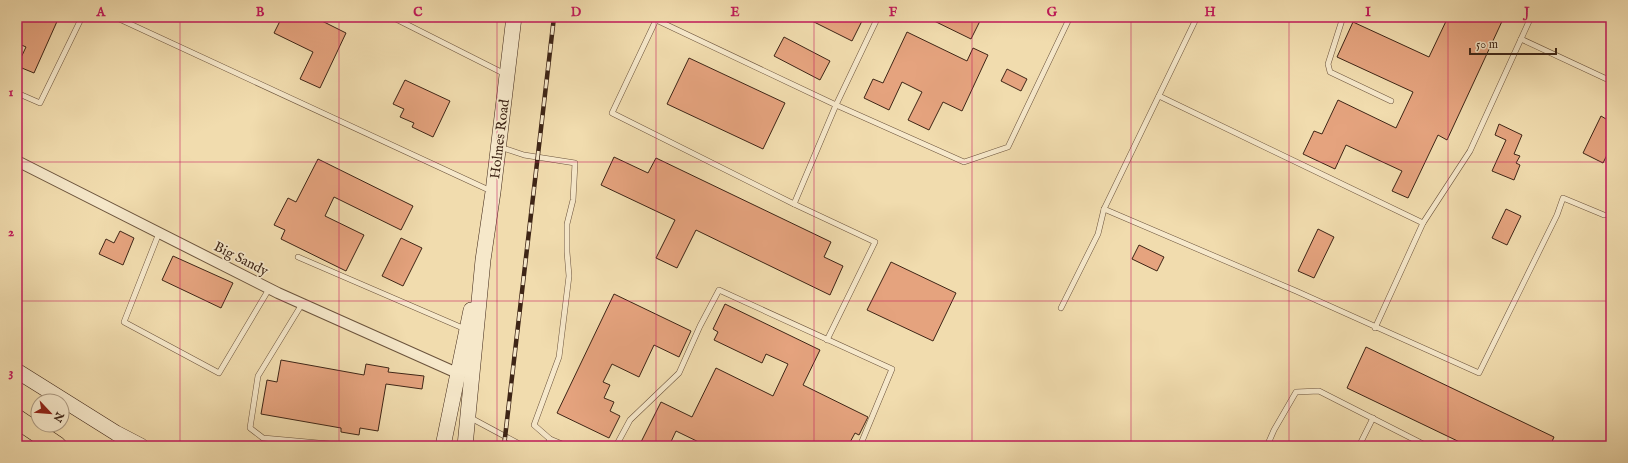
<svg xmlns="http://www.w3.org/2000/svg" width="1628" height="463" font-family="'IM FELL English',serif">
  <rect width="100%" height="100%" fill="#f1dcae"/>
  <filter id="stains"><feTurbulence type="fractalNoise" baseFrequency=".005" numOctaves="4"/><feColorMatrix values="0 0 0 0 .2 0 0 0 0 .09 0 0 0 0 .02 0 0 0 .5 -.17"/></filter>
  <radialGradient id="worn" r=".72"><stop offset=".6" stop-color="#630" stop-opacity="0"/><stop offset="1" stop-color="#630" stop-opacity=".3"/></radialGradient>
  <g fill="#e5a37e" stroke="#3e2516">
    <polygon points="17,17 59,17 34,73 17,66 26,47 17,43"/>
    <polygon points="282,17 314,17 346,33 320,88 300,79 313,52 274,33"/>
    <polygon points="804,17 864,17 852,41"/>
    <polygon points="926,17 982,17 971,39"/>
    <polygon points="1448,17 1504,17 1447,140 1438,135 1408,198 1392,191 1402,171 1346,145 1335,169 1303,154 1314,131 1322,134 1338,100 1396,128 1413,92 1337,57 1353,22 1429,57"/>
    <polygon points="907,32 967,61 973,48 988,55 962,111 943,102 929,130 908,120 922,92 902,82 889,110 864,98 873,79 883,83"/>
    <polygon points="784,37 830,61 820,80 774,56"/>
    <polygon points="689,58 785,103 763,149 667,104"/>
    <polygon points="1007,69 1027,79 1021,91 1001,81"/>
    <polygon points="405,80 450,101 433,137 412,127 414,123 400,117 404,109 393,104"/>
    <polygon points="1601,116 1611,122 1611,147 1603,163 1583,153"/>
    <polygon points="1499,124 1522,135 1514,154 1520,156 1516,163 1520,165 1514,180 1492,171 1506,140 1495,135"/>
    <polygon points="614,157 648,173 656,158 831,242 824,257 843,266 830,295 696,230 677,268 656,258 675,220 601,185"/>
    <polygon points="318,159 413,206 401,230 334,197 325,216 364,235 346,271 281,239 285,230 274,225 288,198 296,202"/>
    <polygon points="1506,209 1521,216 1507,245 1492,238"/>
    <polygon points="1318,229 1334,237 1314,278 1298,271"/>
    <polygon points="120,231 134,238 123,265 99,254 106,239 114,243"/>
    <polygon points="401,238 422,248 403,286 382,276"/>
    <polygon points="1139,245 1164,257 1157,271 1132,259"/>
    <polygon points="173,256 233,283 221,308 162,280"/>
    <polygon points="891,262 956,293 933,341 867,310"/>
    <polygon points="614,294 691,331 679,357 654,345 639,377 612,364 603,382 610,385 604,398 614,402 610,411 620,416 609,438 557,413"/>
    <polygon points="725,304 820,350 803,385 868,417 859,435 855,433 848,446 707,446 676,431 669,446 639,446 661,402 692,417 716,368 773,396 788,364 766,354 762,363 714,340 718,332 713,329"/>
    <polygon points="1366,347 1554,437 1550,446 1468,446 1347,388"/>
    <polygon points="281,360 364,375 366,364 389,368 388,372 424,376 422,389 386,384 378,431 360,428 359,435 341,432 341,428 261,414 267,380 277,382"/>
  </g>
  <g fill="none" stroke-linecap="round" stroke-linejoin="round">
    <defs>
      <g id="service">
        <polyline points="115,17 491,191"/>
        <polyline points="392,17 505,74"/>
        <polyline points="650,17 836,105 964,162 1008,147 1070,17"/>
        <polyline points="1197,17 1104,209 1296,291 1479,373 1557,215 1563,198 1604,215"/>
        <polyline points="1343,17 1328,64 1330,72 1391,101"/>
        <polyline points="656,20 612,113 794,204 875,242 827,340"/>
        <polyline points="1521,39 1611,81"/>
        <polyline points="17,93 40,103 82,17"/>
        <polyline points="1159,96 1423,223"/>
        <polyline points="500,147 524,155 575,163 573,200 567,224 567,252 569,276 559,357 534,425 550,439 567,446"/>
        <polyline points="794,204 836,105 878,17"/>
        <polyline points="159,233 124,322 219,373 269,289"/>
        <polyline points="298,257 465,329"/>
        <polyline points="302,304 258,376 250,428 263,438 352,446"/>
        <polyline points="1061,308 1098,234 1104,209"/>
        <polyline points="1375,328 1423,223 1470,151 1531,17"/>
        <polyline points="469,417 523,446"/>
        <polyline points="547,446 550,439"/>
        <polyline points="616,446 630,420 679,373 700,326 719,290 892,369 860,446"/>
        <polyline points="1267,446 1274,430 1296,392 1319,391 1427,446"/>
        <polyline points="1359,446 1373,418"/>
      </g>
      <polyline id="minor" points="17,161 278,293 457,373"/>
      <g id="secondary">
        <polyline points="17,371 116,433 141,446"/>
        <polyline points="443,446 471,310"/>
        <polyline points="465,446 483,260 493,192 514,17"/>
      </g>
      <polyline id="motorway" points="17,419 57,446"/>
    </defs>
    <use href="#service" stroke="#6b533c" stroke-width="6"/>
    <use href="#minor" stroke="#6b533c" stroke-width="12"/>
    <use href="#secondary" stroke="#3e2516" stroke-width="16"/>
    <use href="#motorway" stroke="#3e2516" stroke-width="20"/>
    <use href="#service" stroke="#f6e8ca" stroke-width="5"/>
    <use href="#minor" stroke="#f6e8ca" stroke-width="10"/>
    <use href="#secondary" stroke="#f6e8ca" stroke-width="15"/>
    <use href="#motorway" stroke="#f1dcae" stroke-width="19"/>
    <defs>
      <polyline id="rail" points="504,446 554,17"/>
    </defs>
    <use href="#rail" stroke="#3e2516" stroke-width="4.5"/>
    <use href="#rail" stroke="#f6e8ca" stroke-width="3" stroke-dasharray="9" stroke-linecap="butt"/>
  </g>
  <path fill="none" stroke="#c2185b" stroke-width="1" stroke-opacity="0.55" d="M180,17v429M339,17v429M497,17v429M656,17v429M814,17v429M972,17v429M1131,17v429M1289,17v429M1448,17v429M17,162h1594M17,301h1594"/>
  <g text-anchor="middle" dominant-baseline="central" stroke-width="3.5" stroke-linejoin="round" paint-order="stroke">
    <g font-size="14" fill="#3e2516" stroke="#f6e8ca">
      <text transform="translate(500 139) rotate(-83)">Holmes Road</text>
      <text transform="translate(241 259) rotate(27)">Big Sandy</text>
    </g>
  </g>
  <rect width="1628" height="463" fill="none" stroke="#f1dcae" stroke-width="44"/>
  <g transform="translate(50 413) rotate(116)"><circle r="19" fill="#f6e8ca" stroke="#ac9a82"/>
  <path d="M0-3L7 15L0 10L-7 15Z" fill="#8f2418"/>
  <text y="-6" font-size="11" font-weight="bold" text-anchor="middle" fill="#3e2516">N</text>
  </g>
  <path d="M1470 48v6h86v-6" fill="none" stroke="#3e2516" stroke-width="2"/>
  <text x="1476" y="48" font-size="12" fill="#3e2516" stroke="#f6e8ca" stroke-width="3" paint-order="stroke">50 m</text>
  <rect x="22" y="22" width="1584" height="419" fill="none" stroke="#c2185b" stroke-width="1.5"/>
  <g font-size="13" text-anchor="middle" font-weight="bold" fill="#c2185b">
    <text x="101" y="16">A</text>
    <text x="260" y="16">B</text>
    <text x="418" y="16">C</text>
    <text x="576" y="16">D</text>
    <text x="735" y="16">E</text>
    <text x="893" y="16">F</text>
    <text x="1052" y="16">G</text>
    <text x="1210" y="16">H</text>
    <text x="1368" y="16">I</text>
    <text x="1527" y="16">J</text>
    <text x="11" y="96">1</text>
    <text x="11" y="236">2</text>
    <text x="11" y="376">3</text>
  </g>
  <rect width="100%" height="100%" filter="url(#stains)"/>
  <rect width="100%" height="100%" fill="url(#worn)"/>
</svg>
